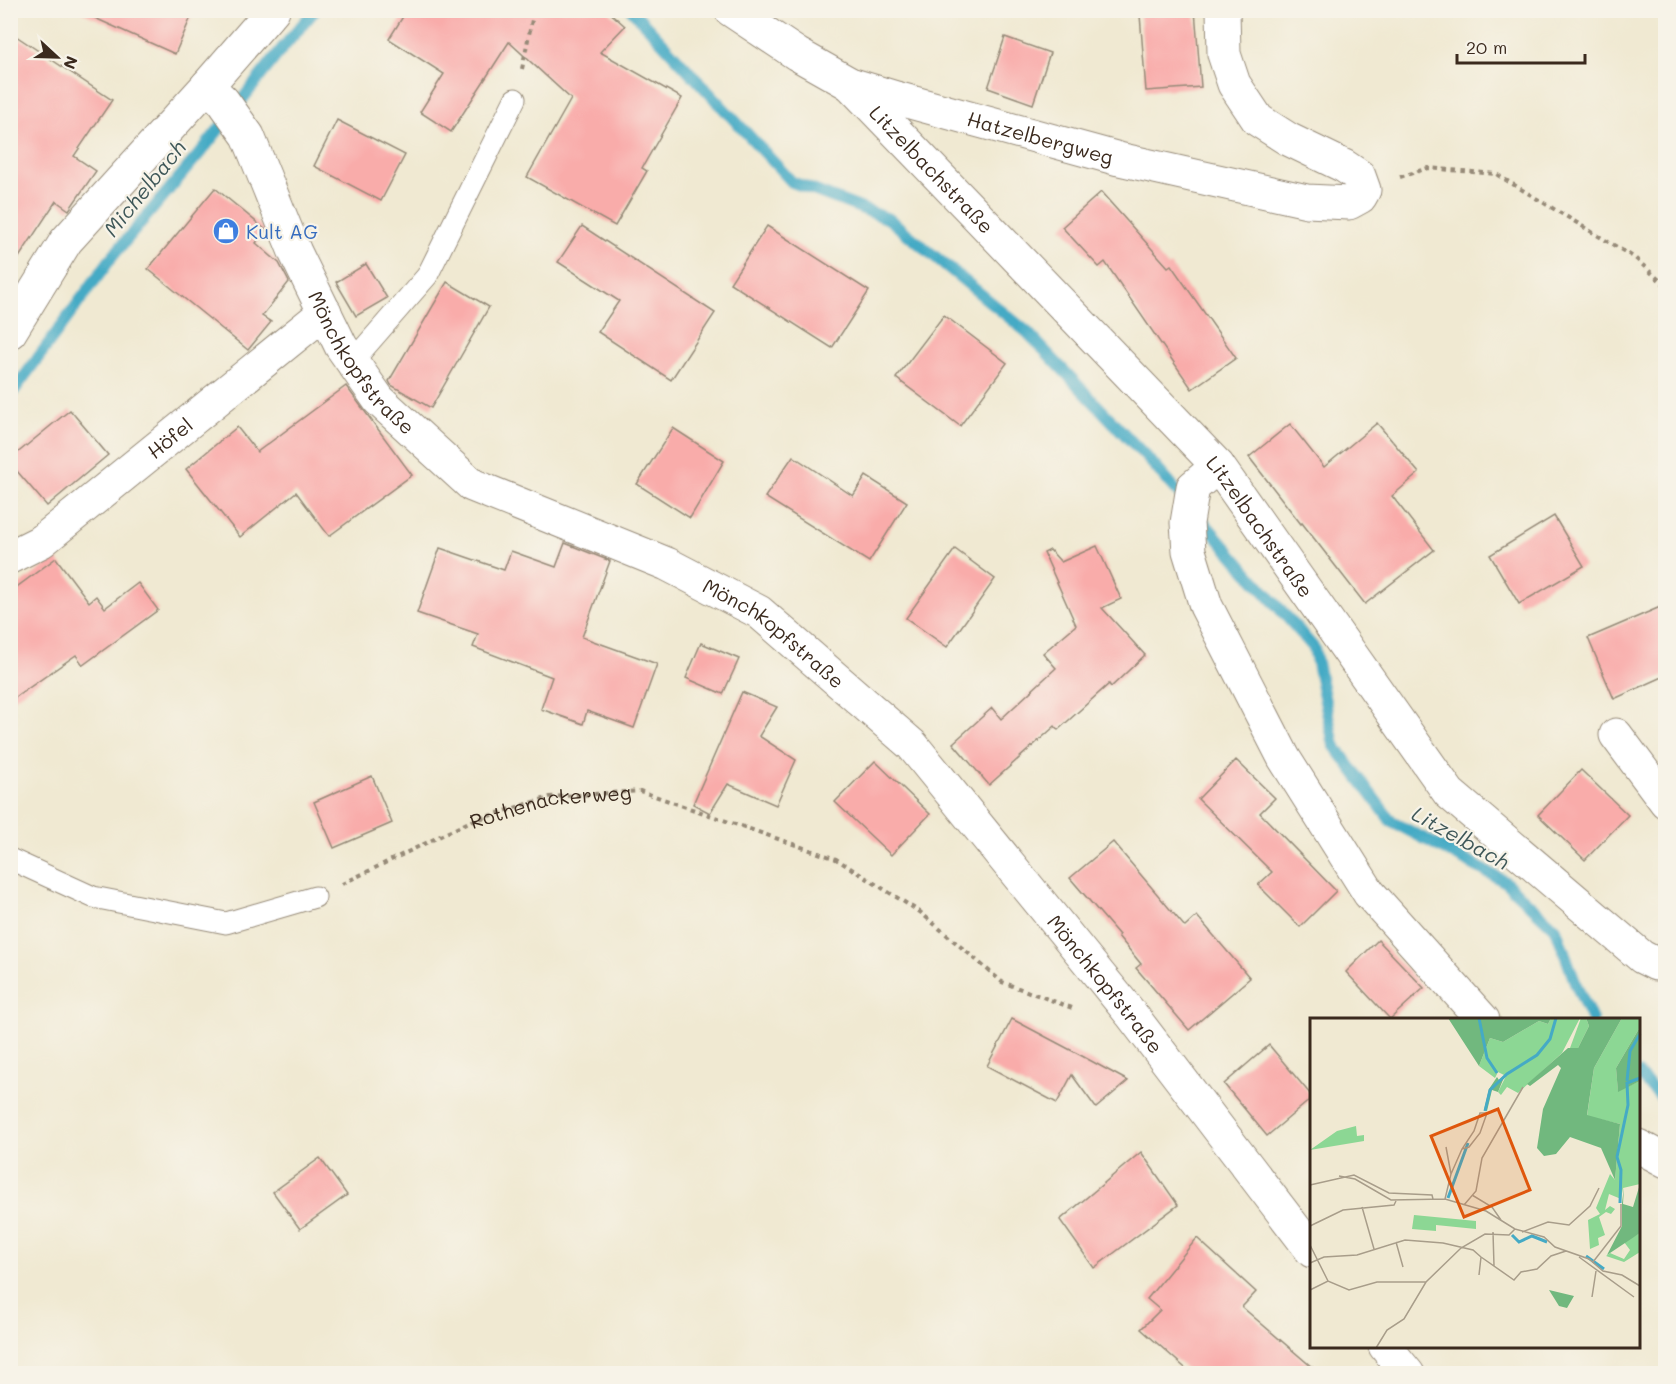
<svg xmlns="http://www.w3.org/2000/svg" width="1676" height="1384" font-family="Mali,sans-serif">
  <rect width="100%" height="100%" fill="#f7f3e8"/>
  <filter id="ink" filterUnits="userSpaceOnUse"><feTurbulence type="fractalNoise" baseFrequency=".0167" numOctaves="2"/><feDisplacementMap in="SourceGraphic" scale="12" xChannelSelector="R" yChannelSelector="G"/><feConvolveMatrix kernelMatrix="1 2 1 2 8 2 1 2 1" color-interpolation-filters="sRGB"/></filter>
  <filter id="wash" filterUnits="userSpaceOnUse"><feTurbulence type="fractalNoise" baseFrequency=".008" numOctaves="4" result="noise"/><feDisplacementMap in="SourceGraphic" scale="24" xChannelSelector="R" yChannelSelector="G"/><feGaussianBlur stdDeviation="1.35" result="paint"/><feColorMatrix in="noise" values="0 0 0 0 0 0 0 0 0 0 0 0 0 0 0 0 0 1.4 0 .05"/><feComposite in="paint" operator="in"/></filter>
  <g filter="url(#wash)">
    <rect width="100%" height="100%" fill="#f0e9d2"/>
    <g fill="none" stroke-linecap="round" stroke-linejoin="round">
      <g stroke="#45aac5" stroke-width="12">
        <polyline points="632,10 792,182 889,219 1027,332 1152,463 1314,648 1334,745 1391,821 1504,881 1556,929 1576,985 1592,1020"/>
        <polyline points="10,396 112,257 205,147 281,50 315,10"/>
        <polyline points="1638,1074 1666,1102"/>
      </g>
    </g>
    <g id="blocks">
      <g fill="#f9acaa">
        <polygon points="77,10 194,10 175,54"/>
        <polygon points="407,10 607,10 625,26 600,52 682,98 642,168 647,171 615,226 527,177 571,99 509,42 451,132 420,112 444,74 389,39"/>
        <polygon points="1195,10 1201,87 1146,91 1140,15"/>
        <polygon points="10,32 112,100 74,156 96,171 69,210 56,201 10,271"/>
        <polygon points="1005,37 1050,53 1033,104 988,88"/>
        <polygon points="337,120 405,155 381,201 314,166"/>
        <polygon points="215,188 266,230 256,243 279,263 289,282 262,316 271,322 248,350 148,269"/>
        <polygon points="1101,192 1168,267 1171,265 1236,358 1192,389 1105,262 1099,267 1062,227"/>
        <polygon points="582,226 715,313 671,380 598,332 619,301 558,262"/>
        <polygon points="767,226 869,291 832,348 730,283"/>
        <polygon points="366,264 387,298 356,316 336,282"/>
        <polygon points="447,282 489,307 431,408 391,385 389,381"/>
        <polygon points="944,315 1007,363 960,426 896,378"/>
        <polygon points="346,386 412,475 329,536 296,492 240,537 186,469 237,427 257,452"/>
        <polygon points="70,410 108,455 47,506 10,463 10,459"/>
        <polygon points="1377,423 1419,473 1392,496 1434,550 1365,604 1302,523 1301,524 1249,457 1290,424 1324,467"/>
        <polygon points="673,428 724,461 690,518 637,484"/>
        <polygon points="793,456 853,496 866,476 907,502 869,562 765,497"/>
        <polygon points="1554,516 1584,566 1519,604 1490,555"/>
        <polygon points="565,543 610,561 582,637 657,664 634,728 587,711 583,724 541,709 552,677 473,647 478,634 417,613 440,548 504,570 511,551 556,567"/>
        <polygon points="1097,546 1121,599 1102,608 1145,655 1111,687 1109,684 1058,730 1055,726 989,785 953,743 992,708 1001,719 1056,668 1043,653 1076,625 1044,553 1050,550 1061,562"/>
        <polygon points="955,549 995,579 947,647 906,618"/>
        <polygon points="56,558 89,602 96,596 105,608 138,583 158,610 83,665 76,655 10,701 10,592"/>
        <polygon points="1665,605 1665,676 1614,699 1588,638"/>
        <polygon points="701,643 739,659 723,694 686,678"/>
        <polygon points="742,692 777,707 759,736 796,760 776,805 728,784 710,813 693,804"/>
        <polygon points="1236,760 1275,798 1260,813 1336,891 1300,927 1258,885 1272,872 1198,799"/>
        <polygon points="875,761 930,814 891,855 835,802"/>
        <polygon points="1581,770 1628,815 1585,860 1538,815"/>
        <polygon points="372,776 392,823 334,848 314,802"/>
        <polygon points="1113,842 1185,927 1197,916 1250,978 1189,1030 1136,968 1141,964 1118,936 1119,935 1070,878"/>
        <polygon points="1378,940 1424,988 1390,1019 1346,972"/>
        <polygon points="1012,1019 1082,1056 1128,1081 1096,1108 1072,1075 1057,1103 987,1066"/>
        <polygon points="1269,1045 1311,1095 1311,1099 1267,1136 1224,1084"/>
        <polygon points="1141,1152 1178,1205 1094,1268 1060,1220"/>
        <polygon points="320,1158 347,1195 300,1229 273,1192"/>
        <polygon points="1197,1238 1256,1292 1242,1307 1320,1374 1192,1374 1141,1329 1160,1310 1147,1299"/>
      </g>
    </g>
  </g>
  <g filter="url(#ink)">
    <use href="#blocks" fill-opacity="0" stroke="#968a78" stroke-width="1.5"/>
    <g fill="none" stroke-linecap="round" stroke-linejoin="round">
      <defs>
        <g id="service">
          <polyline points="352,362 427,276 515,99"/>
          <polyline points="10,859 93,897 226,923 315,897"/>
        </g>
        <g id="minor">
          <path id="s2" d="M731,10l66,44 53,30 46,14 223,61 188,42 42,2 11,-6 4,-7 -5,-14 -15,-10 -56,-27 -30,-19 -24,-36 -10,-30 -1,-44"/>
          <path id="s3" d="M850,84l368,382 231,327 193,164 14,7 10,-1"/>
          <path id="s4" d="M207,86l16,15 25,35 47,116 46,94 38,54 93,85 195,79 92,48 153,133 219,269 181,237"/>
          <polyline points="10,332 66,241 207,86 273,10"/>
          <polyline points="1218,466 1193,487 1187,523 1189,551 1206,606 1284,758 1369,893 1483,1020"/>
          <path id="s5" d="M10,557l32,-16 283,-229"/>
          <polyline points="1616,735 1666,802"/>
          <polyline points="1638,1146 1666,1161"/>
          <polyline points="1385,1346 1408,1374"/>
        </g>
      </defs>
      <use href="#service" stroke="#968a78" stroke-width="23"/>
      <use href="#minor" stroke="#968a78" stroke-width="35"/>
      <g stroke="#968a78" stroke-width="4" stroke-dasharray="4.5 4.5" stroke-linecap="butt">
        <polyline points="522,69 534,10"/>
        <polyline points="1400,177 1428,168 1496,174 1635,258 1666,286"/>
        <path id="s1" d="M342,884l127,-62 81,-25 90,-6 196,68 84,53 82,70 73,27"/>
      </g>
      <use href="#service" stroke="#fff" stroke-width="21"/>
      <use href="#minor" stroke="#fff" stroke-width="33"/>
    </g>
  </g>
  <defs>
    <symbol id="shop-disc" viewBox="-11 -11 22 22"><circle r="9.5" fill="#3f7fe0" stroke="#f7f3e8"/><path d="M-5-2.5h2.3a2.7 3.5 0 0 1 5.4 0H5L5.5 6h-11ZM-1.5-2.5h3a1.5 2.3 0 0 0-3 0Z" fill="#fff"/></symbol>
  </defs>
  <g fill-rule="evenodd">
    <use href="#shop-disc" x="211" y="216" width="30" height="30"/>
  </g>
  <g text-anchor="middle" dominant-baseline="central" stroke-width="4.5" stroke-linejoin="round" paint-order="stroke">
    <g font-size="20" fill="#3b2a1e" stroke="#f7f3e8">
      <text stroke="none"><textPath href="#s2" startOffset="338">Hatzelbergweg</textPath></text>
      <text stroke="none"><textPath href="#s3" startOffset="118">Litzelbachstraße</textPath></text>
      <text stroke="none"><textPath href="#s4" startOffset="320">Mönchkopfstraße</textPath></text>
      <text stroke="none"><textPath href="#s5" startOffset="200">Höfel</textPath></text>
      <text stroke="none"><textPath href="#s3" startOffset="604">Litzelbachstraße</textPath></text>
      <text stroke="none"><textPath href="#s4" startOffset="825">Mönchkopfstraße</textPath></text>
      <text stroke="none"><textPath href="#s1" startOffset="225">Rothenackerweg</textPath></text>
      <text stroke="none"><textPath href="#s4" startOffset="1311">Mönchkopfstraße</textPath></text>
    </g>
    <g font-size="20" fill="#366cbe" stroke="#f7f3e8" text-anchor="start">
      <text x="246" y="231">Kult AG</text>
    </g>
    <g font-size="21" font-style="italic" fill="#3e5758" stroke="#f7f3e8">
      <text transform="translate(144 188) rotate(-51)">Michelbach</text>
      <text transform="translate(1461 837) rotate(29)">Litzelbach</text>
    </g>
  </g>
  <g transform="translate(1310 1018)">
    <rect width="330" height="330" fill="#f0e9d2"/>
    <path d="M241,0h29l-18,35 -44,40 -11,-6 -6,8 -3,-3 8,-16 -8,-4 -3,6 -16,-12 11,-28 13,4 36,-21 9,3zM271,0h5l3,8 -11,22h-8zM312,0h18v9l-24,41 2,23 22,-10v103l-17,4 -2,11 -12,-5 -4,16 5,-4 5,3 -4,5 -5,-2 -7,5 6,18 -7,3 1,7 -9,4 -2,-29 12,-6 -4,-6 14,-34 5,6 5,-56 -33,-8 7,-48zM46,108l1,10 7,-1v6l-54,9 27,-19zM104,197l62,6v8l-40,-4v6l-24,-2zM330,215v19l-16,10 -18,-6 4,-3 14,6 6,-9 -6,-8z" fill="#8cd794"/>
    <path d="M138,0h103l-3,6 -9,-3 -36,21 -13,-4 -11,28zM276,0h36l-28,50 -7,47 33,9 -5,56 -14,-32 -31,-11 -14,17 -12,2 -7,-8 6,-39 18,-41 -3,-3 -28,21 -3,-2 41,-36h10l11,-22zM330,9v54l-22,11 -2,-24zM195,57l-7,17 -6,-2 -5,21 -3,-1 5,-21 8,-12 2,3zM330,166v49l-33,22 15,-29v-23l2,-16 -1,17 10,3zM239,272l25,6 -7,12 -8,-2z" fill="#71b87e"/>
    <path fill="none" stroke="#45aac5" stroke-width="3" d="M169,0l8,40 10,15M317,63l3,-30 10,-17M175,93l5,-21 17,-16 30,-19 13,-16 6,-21M138,180l20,-55M310,185l1,-33 -4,-13 11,-52 -1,-22 13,-5M202,217l7,7 13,-6 15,6M276,238l18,13"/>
    <path fill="none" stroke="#a89d8a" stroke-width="1.5" d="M141,156l11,-25 12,-18 6,-18h7l-7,20 -11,14 -7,2M29,158l16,3 36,21 54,-1 41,12 29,18 29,8 11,10 34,12 14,12 19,4 18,11M0,167l44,-10 35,18 43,2 1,4M162,177l20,12 9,13M135,181l6,-25 -5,-27M154,187l12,-14 6,-33 41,-71M52,189l12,42M0,208l33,-16 51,-5 2,-4M183,214l1,34M212,214l26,-10 21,3 21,-19 9,-18M86,224l7,25M0,227l18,36M269,239l55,40M283,244l28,-36v-22M0,245l14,-6 33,-2 48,-15 38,3 30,7 8,7M169,257l2,-18 33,23 7,-8 16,-3 14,-13 15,-5M0,272l18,-9 21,9 28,-8h49M282,279l4,-26M66,330l11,-18 17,-11 22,-37 35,-34 24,-14 24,1 6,-6"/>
    <path fill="#df570d" fill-opacity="0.15" stroke="#df570d" stroke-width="3" d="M188,91l32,81 -66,27 -33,-81z"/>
    <rect width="330" height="330" fill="none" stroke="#3b2a1e" stroke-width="3"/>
  </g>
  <rect width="1676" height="1384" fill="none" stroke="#f7f3e8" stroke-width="36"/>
  <g transform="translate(57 57) rotate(112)" stroke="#f7f3e8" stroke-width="4.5" paint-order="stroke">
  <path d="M0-4.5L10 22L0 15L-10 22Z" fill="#3b2a1e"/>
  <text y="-9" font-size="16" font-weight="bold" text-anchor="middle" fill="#3b2a1e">N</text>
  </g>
  <path d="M1457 54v9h128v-9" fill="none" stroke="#3b2a1e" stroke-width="3"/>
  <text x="1466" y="54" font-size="18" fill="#3b2a1e" stroke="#f7f3e8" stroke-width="4.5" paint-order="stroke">20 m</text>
</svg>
